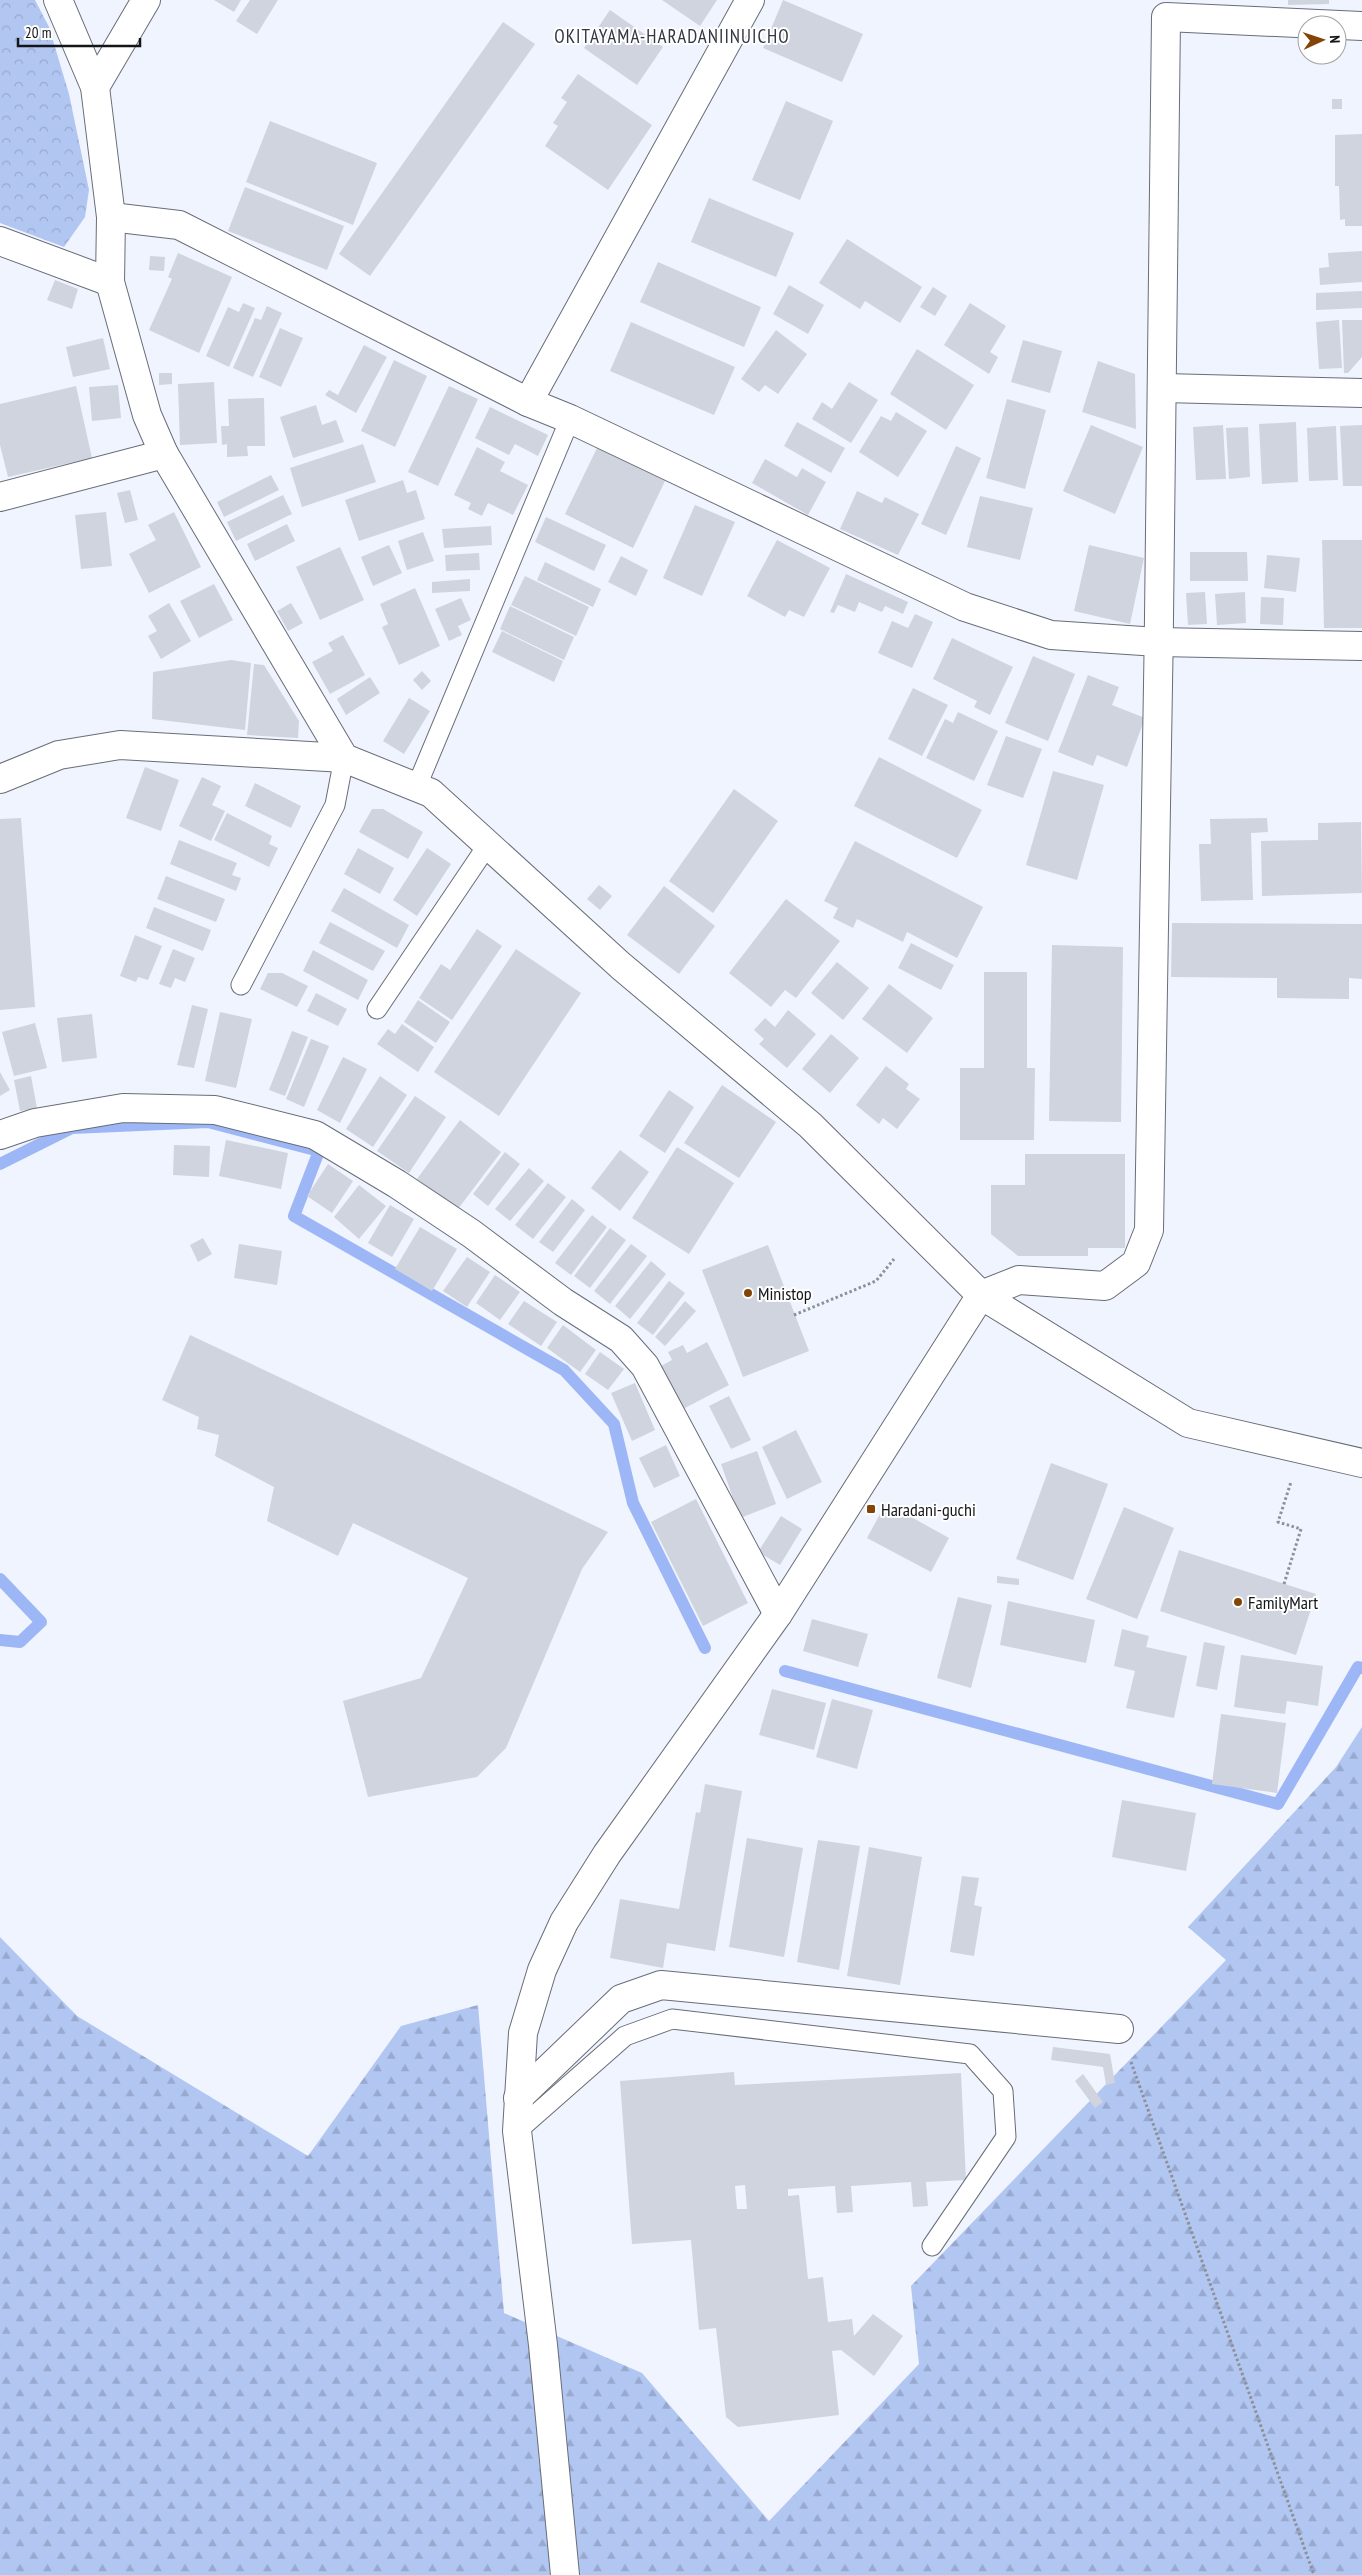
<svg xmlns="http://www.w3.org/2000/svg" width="1362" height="2575" font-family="'PT Sans Narrow',sans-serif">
  <defs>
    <pattern id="forest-firs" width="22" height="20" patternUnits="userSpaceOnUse" patternTransform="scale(1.25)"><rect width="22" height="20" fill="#b2c6f2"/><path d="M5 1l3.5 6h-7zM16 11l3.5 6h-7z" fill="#98a9cf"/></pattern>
    <pattern id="park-crowns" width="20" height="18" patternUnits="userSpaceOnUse" patternTransform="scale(1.25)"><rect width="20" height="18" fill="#b2c6f2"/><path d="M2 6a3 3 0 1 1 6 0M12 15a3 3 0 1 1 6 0" fill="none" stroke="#98a9cf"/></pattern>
  </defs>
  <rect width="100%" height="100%" fill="#f0f4fe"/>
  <polygon fill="url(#forest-firs)" points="1362,1727 1362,2575 0,2575 0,1937 77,2016 308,2156 401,2026 478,2005 504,2313 642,2373 769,2521 919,2364 911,2286 1226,1960 1188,1927 1336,1767"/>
  <polygon fill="url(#park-crowns)" points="0,0 35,0 49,27 69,94 89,190 85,217 64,247 0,223"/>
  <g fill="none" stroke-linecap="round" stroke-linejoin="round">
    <g stroke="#9db7f6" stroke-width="12">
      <polyline points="0,1164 72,1128 208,1122 319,1151 294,1216 564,1370 614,1424 633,1503 705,1648"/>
      <polyline points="0,1579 41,1622 20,1642 0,1640"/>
      <polyline points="785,1671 1278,1804 1358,1667 1362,1668"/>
    </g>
  </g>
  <g fill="#cfd4df" fill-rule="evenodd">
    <polygon points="214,0 241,0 234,12"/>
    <polygon points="250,0 278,0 257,34 236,21"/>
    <polygon points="662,0 717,0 700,26"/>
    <polygon points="783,0 863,34 842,82 763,48"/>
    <polygon points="1288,0 1329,0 1329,4 1288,5"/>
    <polygon points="610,10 663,47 637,85 584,48"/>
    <polygon points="503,22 535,44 370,276 339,254"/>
    <polygon points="578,74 652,125 608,190 545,146 558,126 553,123 567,102 561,98"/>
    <rect x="1332" y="99" width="10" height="10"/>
    <polygon points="786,101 833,121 800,200 752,180"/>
    <polygon points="270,121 377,163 353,225 246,182"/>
    <polygon points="1362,134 1362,226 1345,226 1345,219 1340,220 1339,186 1335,186 1335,135"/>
    <polygon points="245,187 344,226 327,270 228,231"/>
    <polygon points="709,198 794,233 776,277 691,242"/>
    <polygon points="847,239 922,287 900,323 865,301 860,309 819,283"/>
    <polygon points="1362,251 1362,282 1320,285 1319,268 1329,267 1328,253"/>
    <polygon points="178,253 232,277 199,353 149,330 172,279 168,277"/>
    <polygon points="150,256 165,257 164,271 149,270"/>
    <polygon points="658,262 761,307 744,347 640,302"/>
    <polygon points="55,280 78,289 72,309 47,300"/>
    <polygon points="789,285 824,305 808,334 773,314"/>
    <polygon points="933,287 947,296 935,316 920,307"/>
    <polygon points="1362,291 1362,308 1316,310 1316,293"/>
    <polygon points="243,303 255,308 229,367 206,356 228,307 239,312"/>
    <polygon points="970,303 1006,326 990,352 998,357 989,374 944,345"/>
    <polygon points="267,306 282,313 253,377 233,368 255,318 261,320"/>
    <polygon points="1339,320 1342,368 1319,369 1316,322"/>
    <polygon points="1342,320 1362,320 1362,357 1348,373 1344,373"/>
    <polygon points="631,322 735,367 714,415 610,371"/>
    <polygon points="280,328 303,338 281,387 259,377"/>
    <polygon points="776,330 807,354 778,394 765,385 759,392 741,379"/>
    <polygon points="103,338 110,369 73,377 66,347"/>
    <polygon points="1023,340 1062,351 1050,393 1011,382"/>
    <polygon points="364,345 387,357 356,413 325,395 329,390 338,395"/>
    <polygon points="917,349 974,385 946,430 890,394"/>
    <polygon points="394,360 427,376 395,447 361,431"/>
    <polygon points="1098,361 1135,374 1136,429 1082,412"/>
    <polygon points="159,373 172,373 172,384 159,385"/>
    <polygon points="214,382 217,443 180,445 178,384"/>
    <polygon points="849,382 878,400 851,443 812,419 822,402 832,409"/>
    <polygon points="118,385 121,418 92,421 89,387"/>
    <polygon points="76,386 92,458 8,477 0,445 0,404"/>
    <polygon points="449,386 478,399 438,486 408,472"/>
    <polygon points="264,398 265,446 247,446 248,456 227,457 227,444 222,445 221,426 229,426 228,399"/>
    <polygon points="1007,399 1046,410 1025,489 986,478"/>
    <polygon points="316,405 322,425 336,420 344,442 293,458 280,417"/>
    <polygon points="490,407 548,435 538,456 515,444 509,455 475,438"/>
    <polygon points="896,412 927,431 898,477 859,452 881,416 891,421"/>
    <polygon points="797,422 845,448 831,473 784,446"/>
    <polygon points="1296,422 1298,482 1262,484 1259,424"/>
    <polygon points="1091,425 1143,447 1115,514 1063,491"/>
    <polygon points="1223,425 1226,479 1196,480 1193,427"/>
    <polygon points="1362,425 1362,486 1343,486 1340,426"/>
    <polygon points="1336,426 1338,480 1309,481 1307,428"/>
    <polygon points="1248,427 1250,477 1229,479 1226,428"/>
    <polygon points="363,444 376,482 302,507 290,468"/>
    <polygon points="956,446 981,458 946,535 921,524"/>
    <polygon points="477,447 505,462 500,471 528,485 513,515 488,503 482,516 468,509 471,503 454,495"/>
    <polygon points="597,448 665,481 633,548 565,514"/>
    <polygon points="765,459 797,477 802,468 826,482 808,515 752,483"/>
    <polygon points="271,475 279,490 224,517 217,502"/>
    <polygon points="403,480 407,493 416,490 425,519 359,541 345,500"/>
    <polygon points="130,490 138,520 125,523 117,493"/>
    <polygon points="857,491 882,503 885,497 919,514 898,555 840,529"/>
    <polygon points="283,495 292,514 236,541 227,522"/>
    <polygon points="980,496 1033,508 1020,560 967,547"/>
    <polygon points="695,505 735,522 702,596 663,578"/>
    <polygon points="106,512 112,566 81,569 75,515"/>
    <polygon points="174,512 201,567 149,593 129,554 156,540 148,525"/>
    <polygon points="546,517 606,545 594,571 535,542"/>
    <polygon points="287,524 295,541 255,561 247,544"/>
    <polygon points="491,526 492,545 444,548 442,529"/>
    <polygon points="423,532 434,561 407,570 398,541"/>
    <polygon points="777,540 830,568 804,617 789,610 785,617 747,596"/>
    <polygon points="1322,540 1362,540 1362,628 1324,628"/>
    <polygon points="389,545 402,573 373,586 361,557"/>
    <polygon points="1089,545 1144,558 1130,624 1074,611"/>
    <polygon points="340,547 364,600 320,620 296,567"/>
    <polygon points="1190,552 1247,552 1248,581 1190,581"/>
    <polygon points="479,553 480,570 446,571 445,555"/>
    <polygon points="1267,555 1300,558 1296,592 1264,588"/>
    <polygon points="621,556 648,570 636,596 608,582"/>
    <polygon points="545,562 601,589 593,607 537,580"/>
    <polygon points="846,574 908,602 903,614 885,606 882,612 859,602 855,612 838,605 834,613 830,612"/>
    <polygon points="525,576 589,607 576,636 511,605"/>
    <polygon points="470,579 470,591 432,593 432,582"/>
    <polygon points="214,584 233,620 199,638 180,601"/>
    <polygon points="415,588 440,646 399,665 382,627 388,624 380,604"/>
    <polygon points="1205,592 1207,624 1188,625 1186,593"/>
    <polygon points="1245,592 1246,623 1217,625 1215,594"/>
    <polygon points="1261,597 1284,598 1283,625 1260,624"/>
    <polygon points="461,598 471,620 458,626 462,635 449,641 435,609"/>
    <polygon points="169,603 191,641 161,659 148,636 157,631 148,616"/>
    <polygon points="291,603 303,623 288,631 277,611"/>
    <polygon points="510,606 574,637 564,660 500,629"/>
    <polygon points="915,614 933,622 912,668 878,653 892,621 908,628"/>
    <polygon points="502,631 563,661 554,682 492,652"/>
    <polygon points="343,635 365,675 330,694 312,662 333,651 328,643"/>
    <polygon points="952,638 1013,667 990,715 974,707 977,701 933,679"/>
    <polygon points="1033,656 1075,674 1048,741 1005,723"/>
    <polygon points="231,660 251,663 245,730 152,719 153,672"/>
    <polygon points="254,664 264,665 299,721 298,738 247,735"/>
    <polygon points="422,671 431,681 422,690 413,680"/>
    <polygon points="1088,675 1119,687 1112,705 1145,718 1127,767 1097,755 1093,766 1058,752"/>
    <polygon points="370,677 380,693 346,715 337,699"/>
    <polygon points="913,688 948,705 922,756 888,739"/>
    <polygon points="409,698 430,711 404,754 383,741"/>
    <polygon points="958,712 998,731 974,781 926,758 945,719 953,723"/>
    <polygon points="1006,736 1042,749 1023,798 987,785"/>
    <polygon points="879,757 982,810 957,858 854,806"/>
    <polygon points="145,767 179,780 161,831 126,818"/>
    <polygon points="1053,771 1104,785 1077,880 1026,865"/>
    <polygon points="202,777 221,786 212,805 225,811 211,841 179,826"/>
    <polygon points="255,783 301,806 291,828 245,806"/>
    <polygon points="734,789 778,821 713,913 669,881"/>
    <polygon points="372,809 383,809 423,832 408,859 359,832"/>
    <polygon points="227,813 272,836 269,844 278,848 269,867 214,840"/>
    <polygon points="21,818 35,1007 0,1010 0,819"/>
    <polygon points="1267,818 1268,832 1251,833 1253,900 1201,901 1199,844 1211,844 1210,819"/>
    <polygon points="1361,822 1362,893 1262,896 1261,841 1318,840 1318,823"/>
    <polygon points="179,840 237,863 232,875 241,878 236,891 170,864"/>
    <polygon points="855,841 983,907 957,958 907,932 903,942 857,919 853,928 833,918 838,908 824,901"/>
    <polygon points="358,848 394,868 380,894 344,874"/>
    <polygon points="427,848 451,864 417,916 393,900"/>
    <polygon points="166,876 225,899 216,922 157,899"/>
    <polygon points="599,885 612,896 600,910 587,899"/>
    <polygon points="664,886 715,926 679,974 627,935"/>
    <polygon points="344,888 409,925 397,948 331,911"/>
    <polygon points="786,899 840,941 796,998 785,990 771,1007 729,973"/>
    <polygon points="154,907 211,930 203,951 146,928"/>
    <polygon points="330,922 385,951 373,971 319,943"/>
    <polygon points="1172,923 1362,924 1362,979 1349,978 1349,999 1277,998 1277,978 1171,977"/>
    <polygon points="477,929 502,946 452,1020 419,998 441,964 450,970"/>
    <polygon points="135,935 162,946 148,980 138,977 136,982 120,976"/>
    <polygon points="911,943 954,965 941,990 898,968"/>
    <polygon points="1052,945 1123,947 1121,1122 1049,1121"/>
    <polygon points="173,949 195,958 185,982 175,978 171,988 159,984"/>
    <polygon points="516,949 581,993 499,1116 434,1072"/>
    <polygon points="313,950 368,980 358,1000 303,971"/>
    <polygon points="837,962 869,988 843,1020 811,993"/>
    <polygon points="984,972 1027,972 1027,1068 1035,1068 1034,1140 960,1140 960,1068 984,1068"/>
    <polygon points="268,973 282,973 308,986 297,1007 260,989"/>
    <polygon points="889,984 933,1018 907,1053 862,1019"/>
    <polygon points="316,993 347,1009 338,1026 307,1011"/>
    <polygon points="418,1000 450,1022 436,1043 404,1022"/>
    <polygon points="192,1005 208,1009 194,1068 177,1065"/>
    <polygon points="788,1010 816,1034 787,1068 759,1044 764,1039 754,1030 765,1018 775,1027"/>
    <polygon points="220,1012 252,1019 236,1088 205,1081"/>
    <polygon points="92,1014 97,1058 62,1062 57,1018"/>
    <polygon points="35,1023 47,1068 14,1076 2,1032"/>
    <polygon points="402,1024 434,1047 418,1072 377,1044 388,1029 395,1034"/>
    <polygon points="292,1031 308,1037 285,1096 269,1090"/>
    <polygon points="831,1034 859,1058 830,1093 802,1069"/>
    <polygon points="311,1039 329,1046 304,1107 286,1099"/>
    <polygon points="343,1057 367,1069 340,1123 317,1110"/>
    <polygon points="886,1066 909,1084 906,1089 920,1099 897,1129 883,1118 879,1124 856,1105"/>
    <polygon points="0,1072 10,1090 0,1096"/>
    <polygon points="31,1076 37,1108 20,1111 14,1080"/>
    <polygon points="380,1076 407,1095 373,1147 346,1129"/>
    <polygon points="722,1085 776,1122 739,1178 684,1143"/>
    <polygon points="669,1090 694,1107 665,1153 639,1136"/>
    <polygon points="415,1096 446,1117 409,1173 377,1151"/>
    <polygon points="460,1120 501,1152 458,1209 417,1179"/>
    <polygon points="226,1140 288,1153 281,1189 219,1176"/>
    <polygon points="174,1145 210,1146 209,1177 173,1175"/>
    <polygon points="677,1147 734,1183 689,1254 632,1218"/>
    <polygon points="620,1150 649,1172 620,1211 591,1188"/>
    <polygon points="505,1152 520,1164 488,1206 473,1194"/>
    <polygon points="1025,1154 1125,1154 1125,1248 1088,1248 1088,1256 1018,1256 991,1234 991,1185 1025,1185"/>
    <polygon points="328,1164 353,1181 332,1213 307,1196"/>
    <polygon points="529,1168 544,1181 510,1221 495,1209"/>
    <polygon points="548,1183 566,1197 533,1239 515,1225"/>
    <polygon points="359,1185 386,1206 359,1239 334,1217"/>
    <polygon points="572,1199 585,1210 553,1252 539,1242"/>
    <polygon points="390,1205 414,1219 392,1257 368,1243"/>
    <polygon points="592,1215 607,1227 571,1275 555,1263"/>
    <polygon points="420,1227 457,1249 432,1291 395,1269"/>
    <polygon points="610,1228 626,1240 590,1288 574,1276"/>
    <polygon points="203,1238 212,1254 198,1262 190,1245"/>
    <polygon points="239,1244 282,1251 277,1285 234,1278"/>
    <polygon points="631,1244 647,1256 610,1304 594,1291"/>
    <polygon points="768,1245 809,1351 743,1377 702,1270"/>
    <polygon points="467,1257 490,1272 467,1307 443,1291"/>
    <polygon points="651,1261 666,1274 630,1319 615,1306"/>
    <polygon points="495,1275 520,1292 500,1320 476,1303"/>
    <polygon points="669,1281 685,1293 653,1335 637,1323"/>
    <polygon points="524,1301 557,1322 541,1346 508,1324"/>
    <polygon points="685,1301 696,1311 665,1346 655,1337"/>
    <polygon points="563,1325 596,1350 580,1372 547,1348"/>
    <polygon points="190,1335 608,1532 582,1569 506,1748 477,1777 368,1797 343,1701 421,1678 468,1578 353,1523 338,1556 267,1521 274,1487 215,1456 219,1435 197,1429 199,1417 162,1400"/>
    <polygon points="707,1342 729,1385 683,1409 661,1366 672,1360 668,1352 683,1345 687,1353"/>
    <polygon points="600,1352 624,1369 608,1390 585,1374"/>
    <polygon points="635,1383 655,1430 632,1441 611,1393"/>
    <polygon points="729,1396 751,1440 731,1449 709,1406"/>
    <polygon points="796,1430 822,1482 787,1499 762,1447"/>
    <polygon points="666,1445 680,1476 654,1488 639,1458"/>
    <polygon points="757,1451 776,1504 740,1518 721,1464"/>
    <polygon points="1051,1463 1108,1484 1073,1580 1016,1559"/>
    <polygon points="696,1499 748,1603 703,1626 651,1522"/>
    <polygon points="886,1503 949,1538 931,1572 867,1538"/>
    <polygon points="1124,1507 1174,1528 1137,1619 1086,1599"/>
    <polygon points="781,1516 802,1529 780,1565 758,1552"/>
    <polygon points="1179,1550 1316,1594 1296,1655 1160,1611"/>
    <polygon points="997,1576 1019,1579 1019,1585 997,1583"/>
    <polygon points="958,1597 992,1605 971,1688 937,1678"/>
    <polygon points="1008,1601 1095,1620 1086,1663 1000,1645"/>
    <polygon points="812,1619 868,1634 858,1667 803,1651"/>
    <polygon points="1122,1629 1149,1636 1146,1647 1187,1656 1174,1718 1126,1708 1135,1671 1114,1666"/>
    <polygon points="1204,1642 1225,1646 1217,1690 1196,1686"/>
    <polygon points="1241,1655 1323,1666 1318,1706 1287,1701 1285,1714 1234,1707"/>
    <polygon points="772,1689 826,1703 814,1750 759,1735"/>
    <polygon points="832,1699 873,1710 857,1769 816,1757"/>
    <polygon points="1221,1714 1286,1723 1277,1793 1212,1784"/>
    <polygon points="705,1784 742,1791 715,1951 667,1943 663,1968 610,1958 620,1899 679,1909 696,1812 700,1813"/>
    <polygon points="1122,1800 1196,1813 1186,1871 1112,1857"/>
    <polygon points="747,1838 803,1848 784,1957 729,1947"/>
    <polygon points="818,1840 860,1846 839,1970 797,1962"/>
    <polygon points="869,1847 922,1857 900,1985 847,1976"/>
    <polygon points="962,1876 979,1878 974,1905 982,1907 974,1956 950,1952"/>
    <polygon points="1053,2047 1110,2054 1115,2083 1106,2085 1103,2067 1051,2060"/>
    <path d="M734,2072l1,13 226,-12 5,107 -40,2 2,24 -15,1 -2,-25 -60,4 2,26 -16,1 -2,-27 -47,3v7l11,-1 9,84 15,-2 5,45 24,-3 2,17 19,-22 30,22 -29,40 -33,-26 -9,1 7,64 -101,12 -12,-10 -10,-89 -17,2 -8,-90 -59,4 -12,-163zM745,2185l2,24h-10l-2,-23z"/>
    <polygon points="1083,2074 1103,2102 1095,2108 1075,2081"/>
  </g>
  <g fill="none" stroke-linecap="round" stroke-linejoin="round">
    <defs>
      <g id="lane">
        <polyline points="416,788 570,419"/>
        <polyline points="241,985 335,805 344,758"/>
        <polyline points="377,1009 487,846"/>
        <polyline points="517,2131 625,2036 672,2019 970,2054 1003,2091 1006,2137 932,2246"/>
      </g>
      <g id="street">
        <path d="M58,0l37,87 16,130 -1,65 37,133 17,39 180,304 87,35 190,173 189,159 171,170 38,-15 86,6 31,-23 13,-33c6,-404 15,-809 17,-1213l196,9"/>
        <polyline points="95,87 146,0"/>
        <polyline points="111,217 179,225 528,402 570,419 965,607 1051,635 1158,642 1362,646"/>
        <polyline points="0,241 110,282"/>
        <polyline points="1164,388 1362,393"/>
        <polyline points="528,402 750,0"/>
        <polyline points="0,497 164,454"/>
        <polyline points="0,779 59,755 120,745 344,758"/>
        <polyline points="0,1135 35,1123 123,1108 215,1110 315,1135 397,1184 472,1234 563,1302 621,1339 645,1366 778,1614"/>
        <polyline points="518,2098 621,1999 661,1985 1119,2029"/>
      </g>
      <polyline id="secondary" points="565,2575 543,2345 517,2131 523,2033 542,1970 564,1922 607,1854 778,1614 981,1295 1188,1423 1362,1463"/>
    </defs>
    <use href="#lane" stroke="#686d77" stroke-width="21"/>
    <use href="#street" stroke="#686d77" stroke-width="30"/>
    <use href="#secondary" stroke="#686d77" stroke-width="30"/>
    <g stroke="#8e9098" stroke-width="3" stroke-dasharray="2.5 2.5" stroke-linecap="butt">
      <polyline points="794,1315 876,1281 894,1259"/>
      <polyline points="1284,1584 1301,1529 1278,1522 1291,1482"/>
      <polyline points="1131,2062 1314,2575"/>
    </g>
    <use href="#lane" stroke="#fff" stroke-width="19"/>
    <use href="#street" stroke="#fff" stroke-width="28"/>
    <use href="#secondary" stroke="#fff" stroke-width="28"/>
  </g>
  <g fill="#834406" stroke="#fff" stroke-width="2">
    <circle cx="748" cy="1293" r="5"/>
    <rect x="866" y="1504" width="10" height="10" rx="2.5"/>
    <circle cx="1238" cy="1602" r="5"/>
  </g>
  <g text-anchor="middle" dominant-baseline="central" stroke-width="4" stroke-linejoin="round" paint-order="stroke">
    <g font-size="18" fill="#141519" stroke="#fff" text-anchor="start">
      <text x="758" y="1293">Ministop</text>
      <text x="881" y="1509">Haradani-guchi</text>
      <text x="1248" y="1602">FamilyMart</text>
    </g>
    <g font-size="19" letter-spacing="1" fill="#333740" stroke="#fff">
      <text x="672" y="36">OKITAYAMA-HARADANIINUICHO</text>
    </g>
  </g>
  <g transform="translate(1322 40) rotate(87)"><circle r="24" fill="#ffffff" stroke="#a1a1a3"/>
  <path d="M0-4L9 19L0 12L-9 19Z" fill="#834406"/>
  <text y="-8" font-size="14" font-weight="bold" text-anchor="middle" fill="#141519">N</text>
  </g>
  <path d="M18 38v8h122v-8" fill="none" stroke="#141519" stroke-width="2.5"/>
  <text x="25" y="38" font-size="15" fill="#141519" stroke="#ffffff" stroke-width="4" paint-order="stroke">20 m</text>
</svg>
